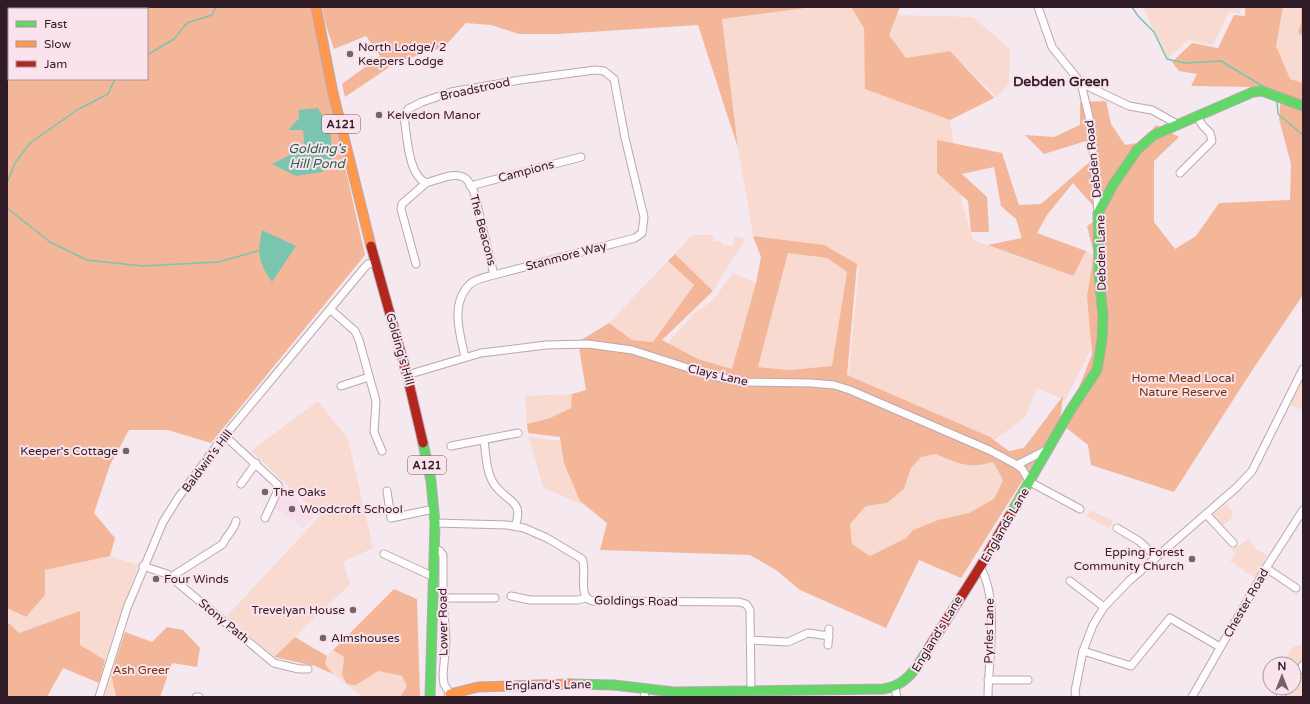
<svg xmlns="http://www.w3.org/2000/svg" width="1310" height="704" font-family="'Varela Round',sans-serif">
  <rect width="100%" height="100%" fill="#f5e8ee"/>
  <polygon fill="#f8deea" points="282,485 312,512 313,518 304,528 270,505"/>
  <g fill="#f8dad1">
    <polygon points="813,7 851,7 864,28 866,89 950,120 962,203 973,240 1072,276 1085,251 1094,255 1090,351 1065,400 1037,388 1025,417 992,442 848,379 859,268 826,249 754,240 737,143 722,19"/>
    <polygon points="1143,7 1241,7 1240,13 1229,12 1213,45 1188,40 1167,59"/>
    <polygon points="1283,7 1303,7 1303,83 1290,80 1276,46"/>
    <polygon points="896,15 973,17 1010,49 1009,84 996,97 950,51 906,58 889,35"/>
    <polygon points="698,235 714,235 713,241 722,242 722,245 733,246 734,236 745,239 713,291 675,254 690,237"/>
    <polygon points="788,253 827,258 847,272 833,366 789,370 758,367"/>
    <polygon points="668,261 694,285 653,342 632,340 609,323"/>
    <polygon points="733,273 756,283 732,369 698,359 667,344 695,313 714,299"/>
    <polygon points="1303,379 1303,410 1290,405"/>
    <polygon points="572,394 571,408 550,418 527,424 525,396"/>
    <polygon points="318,401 348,439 373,548 343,562 350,584 274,657 227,616 320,516 251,451"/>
    <polygon points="529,437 561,441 566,467 582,505 543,487"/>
    <path d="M936,454c22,10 34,15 57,8l10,18 -8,19 -26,14 -31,7 -25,10 -7,8 -36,18 -18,-12 -2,-20 16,-18 21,-3 17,-14 7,-21 10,-11z"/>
    <polygon points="1226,504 1233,513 1231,519 1221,526 1212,516"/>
    <polygon points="1090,510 1113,521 1109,528 1087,517"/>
    <polygon points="1248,539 1257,550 1267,555 1255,578 1230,561 1235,554 1232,550"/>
    <polygon points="110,556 138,565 105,660 80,645 80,611 19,633 10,624 7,623 7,608 25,617 45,595 45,570"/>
    <polygon points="1303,644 1303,661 1294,673 1294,664 1282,664 1293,647"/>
    <polygon points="333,650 344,657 342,675 356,685 378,671 402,676 407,686 400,697 363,697 333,674 325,664 327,656"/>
    <polygon points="111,674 116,697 104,697"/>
    <polygon points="1303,675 1303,697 1287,697"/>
  </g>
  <g fill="#f4b699" fill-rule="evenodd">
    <path d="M7,7h306l17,93 35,155 -154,188 -43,-13h-39l-19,35 -16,48 21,25 -5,18 -65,14v25l-19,22 -19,-9zM9,9h138v70h-138zM299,118l23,54 -49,-8 31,-16 -1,-18h-15z"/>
    <polygon points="322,7 813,7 722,19 738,148 698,25 559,34 519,34 491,25 466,23 444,47 397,62 345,97 342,84 380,56 366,36 334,49 326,26"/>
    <polygon points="851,7 900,7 889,35 906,58 950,51 994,98 950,120 865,89 864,28"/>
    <polygon points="1245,7 1283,7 1276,46 1290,79 1303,83 1303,295 1251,372 1174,492 1091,465 1088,445 1064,426 1092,354 1087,296 1094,254 1087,226 1102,216 1073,183 1047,215 1037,233 1086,251 1073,276 988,245 1022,238 1016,219 1001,206 994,167 962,174 987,197 989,232 971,232 968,201 937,173 937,140 1002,153 1019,205 1041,204 1093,159 1086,141 1044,154 1025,135 1054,137 1080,125 1080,102 1106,101 1111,124 1125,145 1143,142 1156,125 1179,137 1154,161 1154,222 1175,249 1196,236 1219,203 1290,200 1291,164 1279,119 1281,97 1258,87 1191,86 1197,74 1179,71 1172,62 1192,43 1218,48 1234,15 1245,16"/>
    <polygon points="1301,7 1303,7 1303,36 1298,33 1301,23"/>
    <path d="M753,236l71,9 33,19 -10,111 143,62 19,14 15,-3 39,-52 -3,25 -99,157 -42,-18 -33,68 -86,-38 -24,-20 -26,-15 -150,-5 7,-27 -27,-22 -16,-38 -4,-26 -32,-4 -1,-9 23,-6 21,-10 1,-14 14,-4 -8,-48 31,-19 23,17 21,2 41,-57 -26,-24 7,-7 38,37 -51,49 36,19 34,10 24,-86 5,-26zM788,253l39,5 20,14 -15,94 -43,4 -31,-3zM936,454c22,10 34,15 57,8l10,18 -9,19 -25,14 -31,7 -25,10 -7,8 -36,18 -18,-12 -2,-20 16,-18 21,-3 17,-14 7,-21 10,-11z"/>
    <polygon points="394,589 417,599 420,697 400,697 407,686 402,676 378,671 356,685 347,684 342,675 344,657 333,650"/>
    <polygon points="80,611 80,645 105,660 99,683 63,668 47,697 7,697 7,623 10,624 19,633"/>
    <polygon points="167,627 183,630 200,648 197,667 172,663 160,697 116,697 111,674 125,632 152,642"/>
    <polygon points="295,637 327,656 325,664 333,674 315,666 274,657"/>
  </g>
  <g fill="#7ac5af">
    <polygon points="318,108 330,129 333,164 322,172 296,176 272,164 304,148 303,130 288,130 299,118 299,110"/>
    <path d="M262,230l34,16 -24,36c-14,-21 -15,-28 -10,-52z"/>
  </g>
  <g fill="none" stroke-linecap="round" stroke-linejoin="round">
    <g stroke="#7ac5af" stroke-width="1.5">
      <polyline points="1132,7 1138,16 1154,32 1167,59 1185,63 1221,61 1264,87"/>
      <polyline points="147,55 174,39 187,23 212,15 216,7"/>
      <polyline points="1277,100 1278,114 1303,135"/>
      <polyline points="7,183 15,163 30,143 77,110 108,94 115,79"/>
      <polyline points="7,208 50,242 87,260 142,266 218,262 258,251"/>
    </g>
    <defs>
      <g id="street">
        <polyline points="1038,7 1052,47 1081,83 1129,106 1152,110 1177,124"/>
        <polyline points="1081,83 1091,125 1098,213"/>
        <polyline points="1180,173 1212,141 1210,133 1203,126 1197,117"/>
        <polyline points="470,186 581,157"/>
        <polyline points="416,264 401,209 402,204 426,183"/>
        <polyline points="331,310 355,331 359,340 376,401 374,432 382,451"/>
        <path d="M465,357c-5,-23 -15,-52 4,-72 6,-6 17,-8 25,-10l141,-37 7,-5 2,-16 -19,-79 -11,-59 -10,-8 -9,-1 -75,10 -69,12 -29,10 -14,7 -4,8c3,18 4,58 22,66 11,-3 33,-14 42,-2 2,3 4,7 6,11l20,83"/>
        <polyline points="407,375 481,353 546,345 588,344 632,350 713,376 742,382 811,383 834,385 850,390 989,450 1017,465 1022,469 1030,482 1080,509"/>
        <polyline points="341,386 369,377"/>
        <polyline points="225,436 278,485 279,488 265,518"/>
        <path d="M484,441c2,13 2,31 10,43 12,18 31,16 21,42"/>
        <polyline points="451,446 518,433"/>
        <polyline points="1017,465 1048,449"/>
        <polyline points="241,484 256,463"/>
        <polyline points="387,491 391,518 434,509"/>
        <polyline points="1206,514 1233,543"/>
        <path d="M435,523l72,2 17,3 23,10 35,21c6,12 -6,38 11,42l146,1 7,2 4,6 1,81"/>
        <polyline points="1117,528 1139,541 1156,557"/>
        <polyline points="435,549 440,551 443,555 443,598 446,641 443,675 444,684 450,694 448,697"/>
        <polyline points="384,554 434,577"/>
        <polyline points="143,566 167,574 274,663 299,669 308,669"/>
        <path d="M980,567c20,33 8,92 8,130"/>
        <polyline points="1266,568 1296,588"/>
        <path d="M171,577l52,-33c3,-9 11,-13 13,-23"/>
        <polyline points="1070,581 1104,607"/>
        <polyline points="511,596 530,600 578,600 586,598"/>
        <polyline points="443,598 495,598"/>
        <polyline points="750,640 788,642 808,633 829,636"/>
        <polyline points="828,645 829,629"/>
        <polyline points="1083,651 1131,666 1170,618 1220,647"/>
        <polyline points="1294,677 1303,665"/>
        <polyline points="988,680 1028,680"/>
        <polyline points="895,688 897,697"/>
        <polyline points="99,697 127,608 163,522 178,498 218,444 365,267 368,264 375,263"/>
        <polyline points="196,697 199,697"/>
        <polyline points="644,697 646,688"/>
        <polyline points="1076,697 1075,691 1083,651 1093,625 1104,607 1129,581 1237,487 1252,471 1303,369"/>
        <polyline points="1192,697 1266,568 1303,510"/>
        <polyline points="1280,697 1286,688"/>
      </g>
      <g id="fast">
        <polyline points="423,443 431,481 435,523 430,697"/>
        <polyline points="1010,515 1070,411 1097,370 1102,340 1103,316 1099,275 1098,213 1113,185 1137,150 1154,135 1253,92 1262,91 1303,106"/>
        <path d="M570,684l44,1 60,7 209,-3c24,-3 33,-21 45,-40"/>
      </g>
      <g id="slow">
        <polyline points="316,7 333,93 371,246"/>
        <polyline points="450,694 478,687 570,684"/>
      </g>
      <g id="jam">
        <polyline points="371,246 407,375 423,443"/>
        <polyline points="928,649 980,567 1010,515"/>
      </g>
    </defs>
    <use href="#street" stroke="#b8a9b0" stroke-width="9"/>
    <use href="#fast" stroke="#b8a9b0" stroke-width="11"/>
    <use href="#slow" stroke="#b8a9b0" stroke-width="11"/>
    <use href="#jam" stroke="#b8a9b0" stroke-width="11"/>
    <use href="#street" stroke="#fefcfc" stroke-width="7"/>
    <use href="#fast" stroke="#63d668" stroke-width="9"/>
    <use href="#slow" stroke="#ff974d" stroke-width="9"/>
    <use href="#jam" stroke="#b3261e" stroke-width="9"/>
  </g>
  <g fill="#75636c" stroke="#fae3ed" stroke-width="1.5">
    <circle cx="350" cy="54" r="4"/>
    <circle cx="379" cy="115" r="4"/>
    <circle cx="126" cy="451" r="4"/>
    <circle cx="265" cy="492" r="4"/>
    <circle cx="292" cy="509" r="4"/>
    <circle cx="1192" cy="559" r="4"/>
    <circle cx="156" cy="579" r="4"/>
    <circle cx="353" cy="610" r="4"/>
    <circle cx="323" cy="638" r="4"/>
  </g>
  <g text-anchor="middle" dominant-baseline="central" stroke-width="4" stroke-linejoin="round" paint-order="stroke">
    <g fill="#fae3ed" stroke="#6d5862" stroke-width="1">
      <rect x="322" y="115" width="38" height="18" rx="3"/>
      <rect x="408" y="456" width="38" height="18" rx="3"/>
    </g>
    <g font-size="11" font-weight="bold" fill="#301c26">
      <text x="341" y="124">A121</text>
      <text x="427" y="465">A121</text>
    </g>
    <g font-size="12" fill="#301c26" stroke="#fae3ed" text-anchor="start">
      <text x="358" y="47">North Lodge/ 2<tspan x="358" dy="14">Keepers Lodge</tspan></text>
      <text x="387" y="115">Kelvedon Manor</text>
      <text x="118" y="451" text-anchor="end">Keeper's Cottage</text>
      <text x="273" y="492">The Oaks</text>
      <text x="300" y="509">Woodcroft School</text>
      <text x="1184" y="552" text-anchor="end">Epping Forest<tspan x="1184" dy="14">Community Church</tspan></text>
      <text x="164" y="579">Four Winds</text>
      <text x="345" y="610" text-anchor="end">Trevelyan House</text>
      <text x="331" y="638">Almshouses</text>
    </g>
    <g font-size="12" fill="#301c26" stroke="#fae3ed">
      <text transform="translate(475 89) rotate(-12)">Broadstrood</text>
      <text transform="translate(1093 159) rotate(-96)">Debden Road</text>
      <text transform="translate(526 171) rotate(-15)">Campions</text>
      <text transform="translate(483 230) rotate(75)">The Beacons</text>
      <text transform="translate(1101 253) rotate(-91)">Debden Lane</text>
      <text transform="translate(566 256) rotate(-15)">Stanmore Way</text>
      <text transform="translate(400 349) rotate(74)">Golding's Hill</text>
      <text transform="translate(718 375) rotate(13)">Clays Lane</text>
      <text transform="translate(207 461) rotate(-53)">Baldwin's Hill</text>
      <text transform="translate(1005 525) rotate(-60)">Englands Lane</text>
      <text transform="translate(636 601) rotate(1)">Goldings Road</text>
      <text transform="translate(1246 603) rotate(-60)">Chester Road</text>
      <text transform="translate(224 621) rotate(40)">Stony Path</text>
      <text transform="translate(443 622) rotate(-91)">Lower Road</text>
      <text transform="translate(989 631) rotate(-89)">Pyrles Lane</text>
      <text transform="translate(937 634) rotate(-59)">England's Lane</text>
      <text transform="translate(548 685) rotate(-1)">England's Lane</text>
    </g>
    <g font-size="12" fill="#743405" stroke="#fae3ed">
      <text x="1183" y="378">Home Mead Local<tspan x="1183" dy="14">Nature Reserve</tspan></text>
      <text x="141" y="670">Ash Greer</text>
    </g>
    <g font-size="13" font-style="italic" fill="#286350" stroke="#fae3ed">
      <text x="317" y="149">Golding's<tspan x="317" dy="15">Hill Pond</tspan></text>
    </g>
    <g font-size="14" font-weight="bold" fill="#301c26" stroke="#fae3ed">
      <text x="1061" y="81">Debden Green</text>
    </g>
  </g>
  <rect width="1310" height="704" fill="none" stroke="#301c26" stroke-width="16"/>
  <rect x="8" y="8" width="140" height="72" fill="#fae3ed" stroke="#a9939d"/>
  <rect x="16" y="21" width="20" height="6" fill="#63d668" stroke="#a9939d"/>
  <text x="44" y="28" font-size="12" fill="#301c26">Fast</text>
  <rect x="16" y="41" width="20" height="6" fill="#ff974d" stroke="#a9939d"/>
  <text x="44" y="48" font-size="12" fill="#301c26">Slow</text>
  <rect x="16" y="61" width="20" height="6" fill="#b3261e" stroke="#a9939d"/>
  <text x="44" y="68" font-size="12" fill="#301c26">Jam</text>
  <g transform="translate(1282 676)"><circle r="19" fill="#fae3ed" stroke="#a9939d"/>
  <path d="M0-3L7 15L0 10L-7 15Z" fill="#75636c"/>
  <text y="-6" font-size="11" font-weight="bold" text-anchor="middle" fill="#301c26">N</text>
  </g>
</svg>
